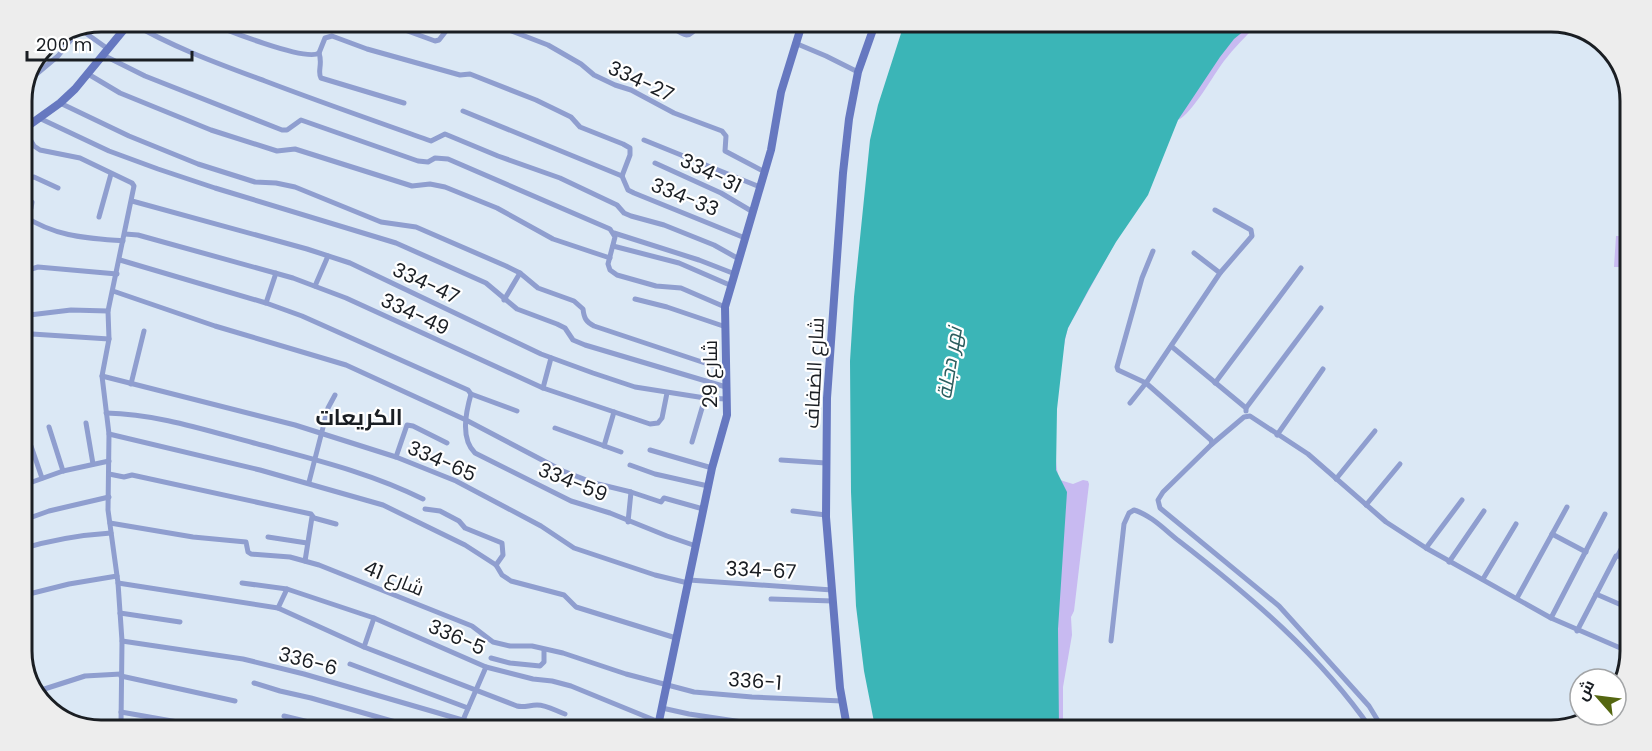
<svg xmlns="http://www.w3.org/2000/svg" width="1652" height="751" font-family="Poppins,Cairo,sans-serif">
  <rect width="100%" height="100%" fill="#dbe8f5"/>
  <g fill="#c8baf1">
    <path d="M1240,26h16c-11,11 -22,22 -32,35 -10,13 -32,53 -46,59l-62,121 -48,87c-8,25 -19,129 -8,152l13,4 10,-4 5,1 1,3 -15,127 -3,6 1,18 -9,52v35l3,6h-8l-5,-236 6,-154 107,-216z"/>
    <polygon points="1616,236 1629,236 1628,267 1614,267"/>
  </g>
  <polygon fill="#3bb5b7" points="904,24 1250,26 1234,39 1220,57 1178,120 1148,195 1116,242 1089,289 1068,328 1065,339 1057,409 1056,470 1067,492 1058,629 1059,728 875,727 864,671 856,606 851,492 850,361 854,297 870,140 878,105"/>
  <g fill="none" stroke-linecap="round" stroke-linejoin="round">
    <g stroke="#8f9ecf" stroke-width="5">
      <path d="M206,21c17,8 100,41 113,32"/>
      <path d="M130,22c42,25 89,42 135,59 55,21 110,40 166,60l14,-7 53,22 62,22 57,27 7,8 7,3 33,9 50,20 25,14"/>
      <polyline points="383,22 435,41 439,40 453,22"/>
      <polyline points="491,23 548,45 581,64 594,75 615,85 631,90 674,113 722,131 726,136 725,151 765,172"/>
      <path d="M667,23c14,10 21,21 32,0"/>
      <polyline points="80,29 108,49"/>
      <polyline points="795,43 826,56 858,72"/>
      <polyline points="103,55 145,76 282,130 287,130 301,120 418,161 428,162 435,158 448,159 610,229 615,237 608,264 610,270 617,275 656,286 681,288 725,307"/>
      <polyline points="88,74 120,93 211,130 277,151 295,149 412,186 430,184 445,187 497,208 553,239 610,258"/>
      <polyline points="27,82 58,56 79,30"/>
      <path d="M60,103l69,33 69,28 57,18 21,1 19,4 86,35 35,5 90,39 14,7 18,15 36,13 9,8c1,9 3,13 11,17l132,44"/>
      <path d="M404,103l-83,-25c-4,-6 2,-14 -2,-25l6,-15 7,-2 35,13 93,26 10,-1 66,26 35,17 9,10 43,17 7,4v7l-8,21"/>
      <polyline points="463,111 622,176"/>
      <polyline points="39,118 109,151 158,169 215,188 396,243 486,283 517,309 557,324 565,328 573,340 585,345 726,387"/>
      <polyline points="24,129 34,146 40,150 80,158 132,183 134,186 108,311 109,339 102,376 109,434 108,510 118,583 122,641 121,724"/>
      <polyline points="644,140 760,187"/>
      <polyline points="655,163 721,193 753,212"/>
      <polyline points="21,175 24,178 34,177 58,188"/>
      <polyline points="622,176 628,190 634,193 745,238"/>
      <polyline points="21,195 32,202 31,208 21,220"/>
      <polyline points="132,201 307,249 350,263 541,354 593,373 635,387 705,398"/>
      <path d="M24,216c32,21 63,22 99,25"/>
      <polyline points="99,217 111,174"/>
      <polyline points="614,233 699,260 735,274"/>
      <polyline points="125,234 138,235 293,278 346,298 543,388 650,424 658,423 662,418 667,393"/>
      <polyline points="613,246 679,263 732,286"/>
      <polyline points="1153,251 1142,278 1117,367 1118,370 1146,383 1211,440 1212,444 1163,492 1158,500 1160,508 1279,606 1369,706 1383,729"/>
      <polyline points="1194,253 1220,273"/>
      <path d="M120,260l146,43 36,13 166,74 3,4c-5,18 -11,44 4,59l96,48 39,12 57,23 29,10"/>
      <polyline points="21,272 38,267 117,274"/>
      <polyline points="315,286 328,256"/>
      <polyline points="113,291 215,326 346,365 466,420 563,471 594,483 631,492 661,502 664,498 703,509"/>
      <polyline points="635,299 667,307 726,327"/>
      <polyline points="504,300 520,273"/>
      <polyline points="266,303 276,273"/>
      <polyline points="21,316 71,310 108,311"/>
      <polyline points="21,337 32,334 109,339"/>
      <polyline points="1171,346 1246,408 1246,411"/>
      <polyline points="102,376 295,425 396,457 456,481 541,526 574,548 655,575 688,583"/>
      <polyline points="1215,383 1301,268"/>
      <polyline points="131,384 144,331"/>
      <polyline points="543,388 551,358"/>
      <polyline points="471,394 517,411"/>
      <polyline points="1130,403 1146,383 1220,273 1252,236 1251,230 1215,210"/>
      <polyline points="1246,408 1321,308"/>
      <path d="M106,413c51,1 99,17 148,30 58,16 115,29 169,56"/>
      <polyline points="86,423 93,464"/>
      <polyline points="49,427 63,471"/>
      <polyline points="555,428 621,452"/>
      <polyline points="109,434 260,470 383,505 465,545 496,565 502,575 511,581 564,595 576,607 676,638"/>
      <polyline points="1277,435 1323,369"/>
      <polyline points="692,442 705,398 727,399"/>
      <polyline points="1212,444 1244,417 1250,416 1308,454 1386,522 1426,548 1551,618 1625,650"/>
      <polyline points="31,446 42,478"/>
      <polyline points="604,446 614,412"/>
      <polyline points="650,450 712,468"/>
      <polyline points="396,457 407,425 413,426 447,443"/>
      <polyline points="781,460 826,463"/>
      <polyline points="630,465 655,474 708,486"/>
      <polyline points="109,474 124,477 132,475 311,514 314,518 336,524"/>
      <polyline points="21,475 25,484"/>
      <polyline points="1336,479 1375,431"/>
      <polyline points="309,482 328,408 335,395"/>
      <polyline points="21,486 63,471 109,461"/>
      <polyline points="1366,505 1400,464"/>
      <polyline points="425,509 440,511 459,521 465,528 502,543 503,555 496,565"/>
      <polyline points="793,511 826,515"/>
      <polyline points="21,521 49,511 109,497"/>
      <polyline points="628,522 631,492"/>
      <polyline points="110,523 193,537 246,542 248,552 251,554 290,557 319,565 472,626 493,642 510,646 532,646 563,653 626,674 694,692 752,697 842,701"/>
      <polyline points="1552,534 1586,552"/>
      <polyline points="268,537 307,543"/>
      <polyline points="1426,548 1462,500"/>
      <path d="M21,549c30,-9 59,-14 90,-16"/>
      <polyline points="1618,555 1626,540"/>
      <polyline points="305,561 312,517"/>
      <polyline points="1449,562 1484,511"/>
      <polyline points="1483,579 1516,524"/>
      <polyline points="689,580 832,590"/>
      <path d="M118,583l160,25 86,39 153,59c7,2 12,-1 20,-1 10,0 19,6 28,9"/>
      <polyline points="242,583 287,589 374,618 486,667 533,679 552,681 571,686 659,722 682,726"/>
      <polyline points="1596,594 1626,607"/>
      <polyline points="21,596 69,584 117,576"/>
      <polyline points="1517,598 1567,507"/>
      <polyline points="771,599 833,601"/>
      <polyline points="278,608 287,589"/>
      <polyline points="120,613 180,622"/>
      <polyline points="1551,618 1605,514"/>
      <polyline points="1577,631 1616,556 1626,557"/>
      <polyline points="122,641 243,659 304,674 483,726"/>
      <path d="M1111,641l13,-117 5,-11 5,-3c17,5 32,21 45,31 71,55 141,114 192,188"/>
      <polyline points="364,647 374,618"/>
      <polyline points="491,658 510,663 540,666 544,662 544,650"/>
      <polyline points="350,664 468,708"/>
      <polyline points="121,676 235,701"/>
      <polyline points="254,683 280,691 311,698 406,725"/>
      <polyline points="35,692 85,676 121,674"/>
      <polyline points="662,708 689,714 775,727"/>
      <polyline points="121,712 189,724"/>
      <polyline points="284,716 317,724 323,722 334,725"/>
      <polyline points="463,720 486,667"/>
    </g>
    <g stroke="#6678c0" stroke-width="8">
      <polyline points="21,131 60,103 75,89 131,21"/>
      <polyline points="658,726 712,468 727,415 725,307 771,150 781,92 802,24"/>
      <polyline points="847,727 840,688 826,517 827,398 843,173 849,119 858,72 875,24"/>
    </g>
  </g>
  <g text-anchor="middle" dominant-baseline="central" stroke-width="4.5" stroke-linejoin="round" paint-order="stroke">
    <g font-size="20" fill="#1a1e23" stroke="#fff">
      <text transform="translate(641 81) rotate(25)">334-27</text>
      <text transform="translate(711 173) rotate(26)">334-31</text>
      <text transform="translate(685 197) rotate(22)">334-33</text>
      <text transform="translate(426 283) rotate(25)">334-47</text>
      <text transform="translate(415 314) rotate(25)">334-49</text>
      <text transform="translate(814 373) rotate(-87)">شارع الضفاف</text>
      <text transform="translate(710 374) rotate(-90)">شارع 29</text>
      <text transform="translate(442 461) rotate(24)">334-65</text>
      <text transform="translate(573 482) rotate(22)">334-59</text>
      <text transform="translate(761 570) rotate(3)">334-67</text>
      <text transform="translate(394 578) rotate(22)">شارع 41</text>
      <text transform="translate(457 637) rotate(24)">336-5</text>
      <text transform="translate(308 661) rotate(15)">336-6</text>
      <text transform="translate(755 681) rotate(4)">336-1</text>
    </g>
    <g font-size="21" font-style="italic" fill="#2b5d5e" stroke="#fff">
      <text transform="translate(949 363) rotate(-81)">نهر دجلة</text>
    </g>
    <g font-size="22" font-weight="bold" fill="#1a1e23" stroke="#fff">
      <text x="359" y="417">الكريعات</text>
    </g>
  </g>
  <path d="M0 0H1652V751H0ZM101 32H1551A69 69 0 0 1 1620 101V651A69 69 0 0 1 1551 720H101A69 69 0 0 1 32 651V101A69 69 0 0 1 101 32Z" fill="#ededed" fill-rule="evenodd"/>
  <path fill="none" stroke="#1a1e23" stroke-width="3" d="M101 32H1551A69 69 0 0 1 1620 101V651A69 69 0 0 1 1551 720H101A69 69 0 0 1 32 651V101A69 69 0 0 1 101 32Z"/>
  <g transform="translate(1598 697) rotate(298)"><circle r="28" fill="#ffffff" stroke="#a3a5a7" stroke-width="1.5"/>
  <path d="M0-4.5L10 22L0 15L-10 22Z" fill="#546610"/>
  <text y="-9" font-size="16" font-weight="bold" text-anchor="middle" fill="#1a1e23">ش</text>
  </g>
  <path d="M27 51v9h165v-9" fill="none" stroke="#1a1e23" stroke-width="3"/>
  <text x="36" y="51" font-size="18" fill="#1a1e23" stroke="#ffffff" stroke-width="4.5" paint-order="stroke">200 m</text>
</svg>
